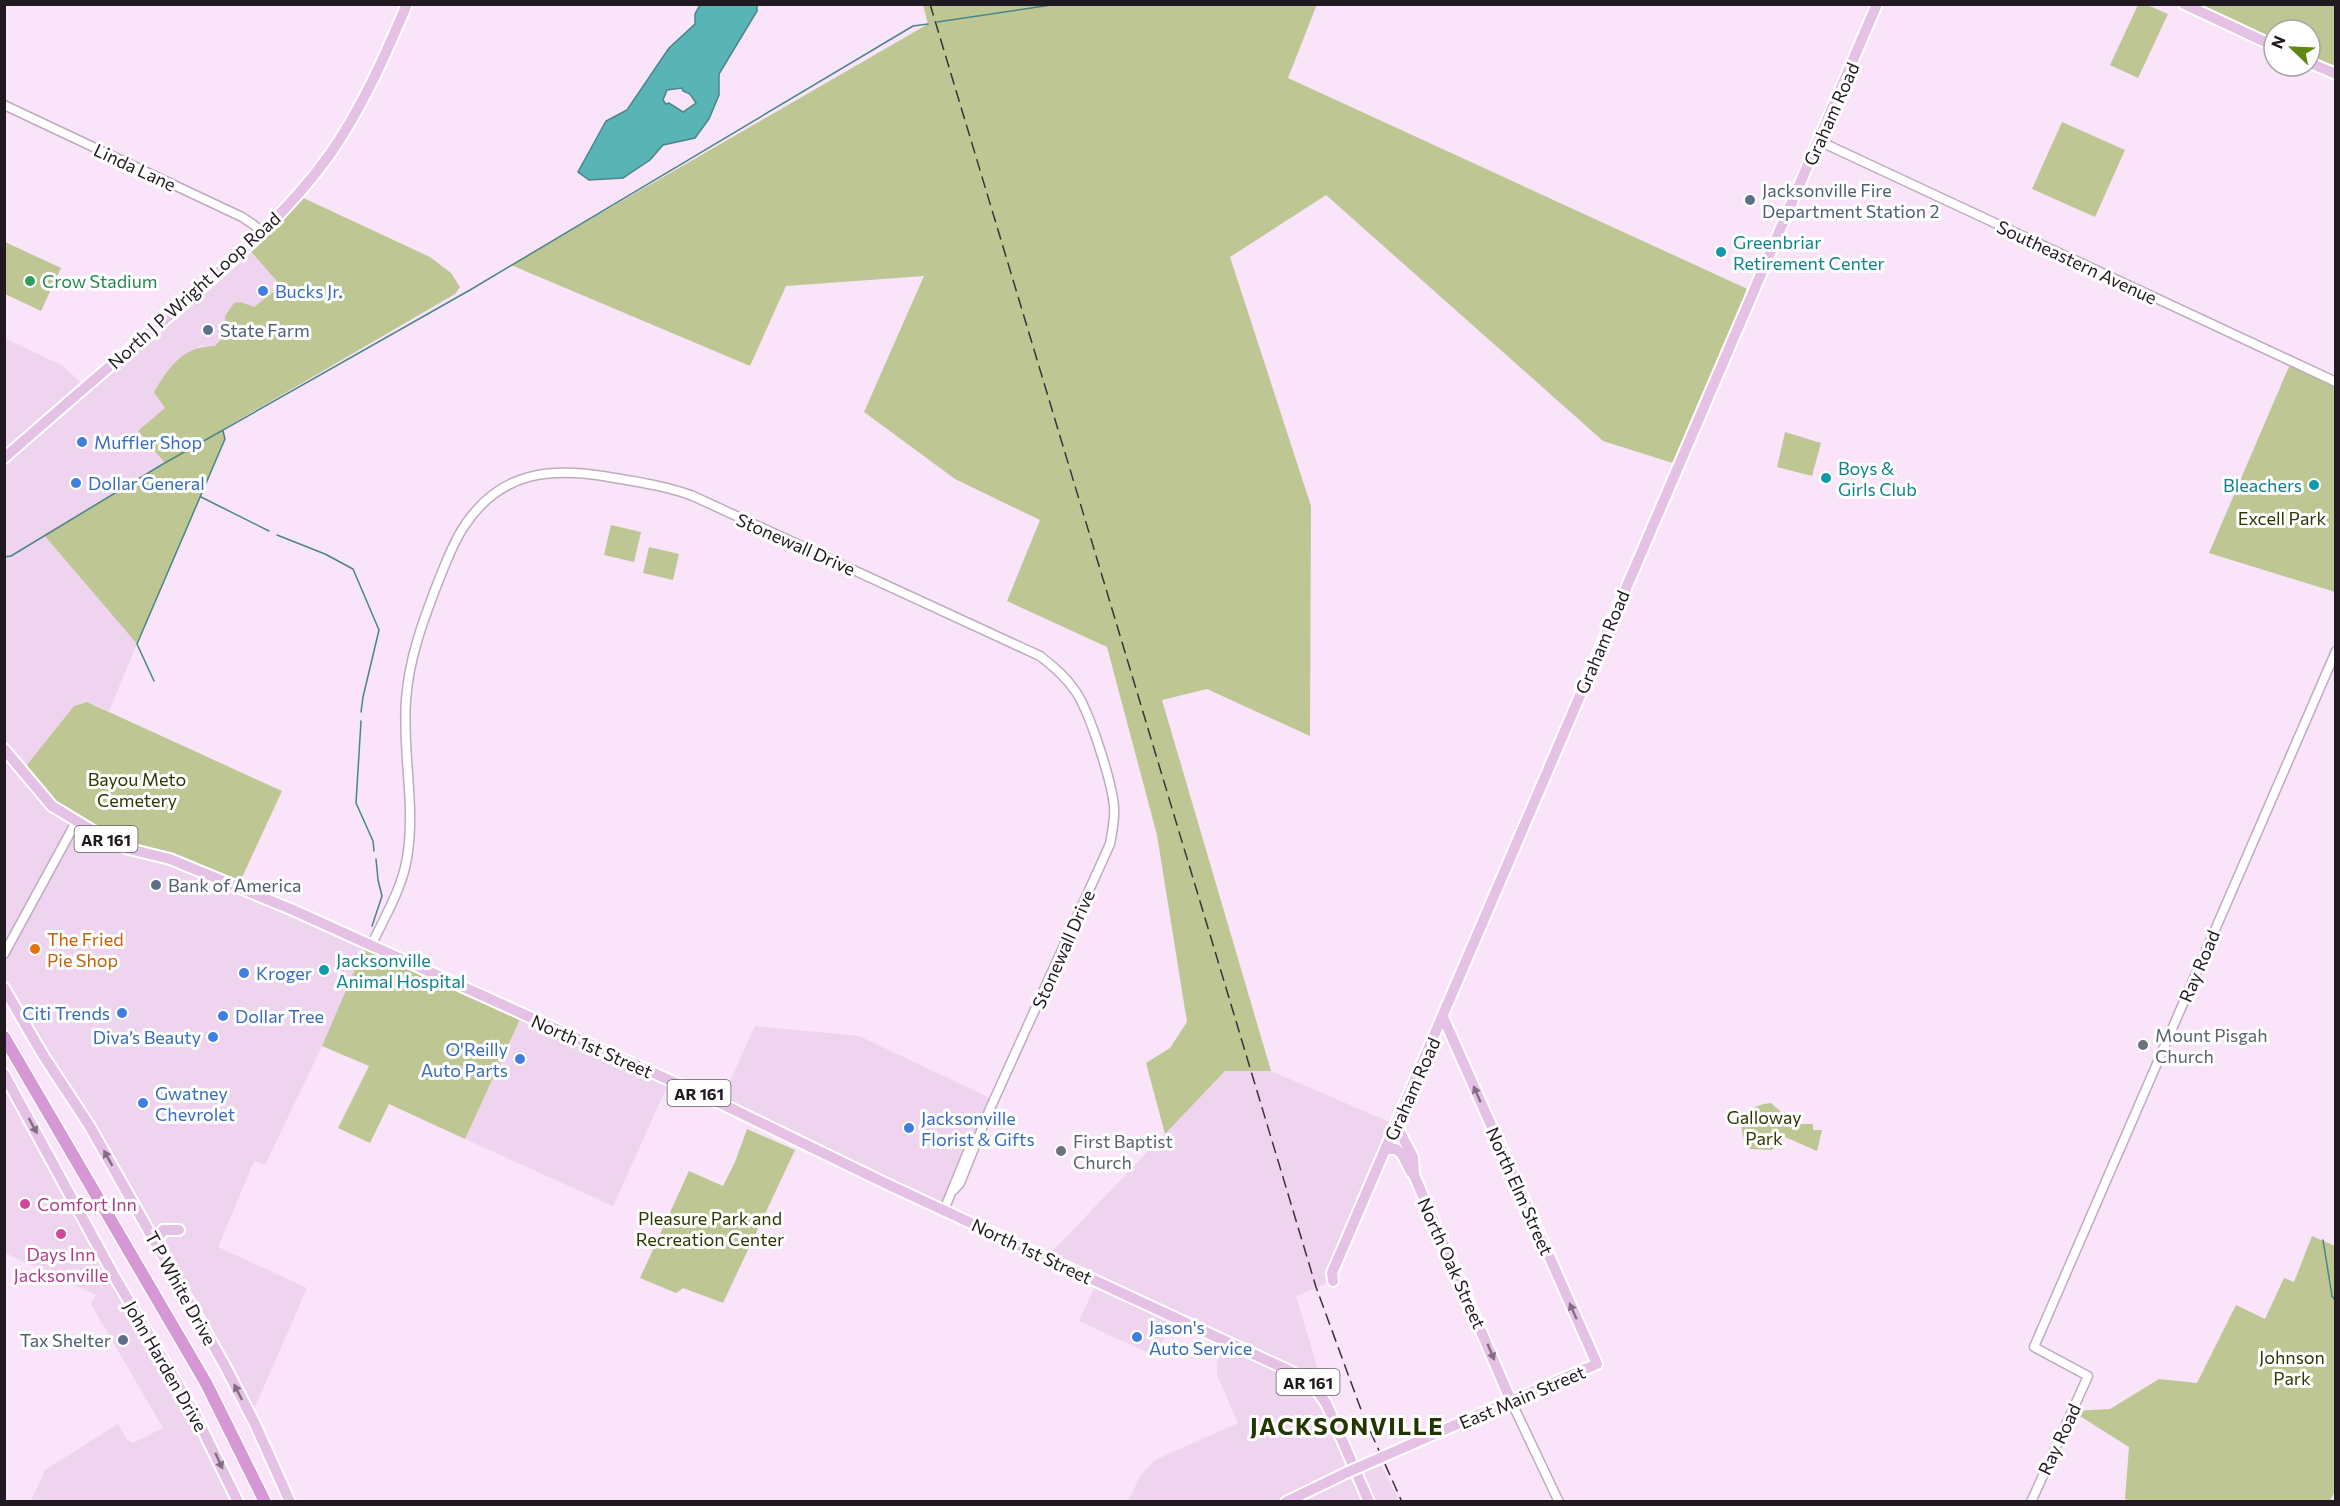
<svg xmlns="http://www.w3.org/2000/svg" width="2340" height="1506" font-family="Commissioner,sans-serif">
  <rect width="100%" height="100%" fill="#f9e4f9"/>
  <g fill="#eed4ee">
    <polygon points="247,247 281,286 254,307 241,302 227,332 215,346 199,346 165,408 165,463 45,536 137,644 109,711 96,705 80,703 74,706 22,771 151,853 366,944 322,1046 265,1165 254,1161 218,1247 307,1288 251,1416 5,988 4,338 63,366 86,387"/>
    <polygon points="522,1015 670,1080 613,1206 465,1139"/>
    <polygon points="755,1026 859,1036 994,1100 944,1210 720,1103"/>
    <polygon points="1225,1071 1271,1071 1396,1125 1333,1281 1296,1296 1318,1370 1319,1381 1315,1388 1354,1469 1378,1459 1399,1501 1128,1501 1141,1475 1155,1460 1238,1423 1217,1375 1217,1363 1227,1341 1174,1317 1155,1356 1079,1321 1097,1282 1046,1258"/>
    <polygon points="4,1074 238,1501 31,1501 45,1470 118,1424 127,1440 133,1443 163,1428 91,1304 96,1295 5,1253"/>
  </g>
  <g fill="#bec793">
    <polygon points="1317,4 1288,78 1754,292 1679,465 1603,441 1326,195 1230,257 1311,506 1310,736 1207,689 1162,700 1271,1071 1225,1071 1165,1134 1146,1063 1170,1048 1187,1022 1157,835 1107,647 1007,601 1040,520 955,479 864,412 924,276 786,286 750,366 511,265 928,24 923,5"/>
    <polygon points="2138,5 2147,5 2168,14 2138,78 2110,65"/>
    <polygon points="2184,5 2335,5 2335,75 2310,63 2310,30 2274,30 2274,47"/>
    <polygon points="2062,122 2125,150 2095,217 2032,189"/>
    <path d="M297,195l133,62 21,16 9,14 -5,7 -232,135 2,10 -88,205 -93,-109 121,-72 -27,-32 27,-23 -11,-16c16,-26 29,-46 61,-46l12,-14 -2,-16 9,-13 7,-1 13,5 27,-21 -34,-39z"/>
    <polygon points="5,242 61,268 41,311 5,294"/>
    <polygon points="2291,362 2335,382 2335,592 2209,553"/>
    <polygon points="1785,432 1821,443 1812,476 1777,467"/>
    <polygon points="611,525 641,532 634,562 604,555"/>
    <polygon points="649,547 679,554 673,580 643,573"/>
    <polygon points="87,702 282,791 238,886 129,849 61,813 22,771 74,706"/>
    <polygon points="366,944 522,1015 465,1139 389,1104 370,1143 338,1128 369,1066 322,1046"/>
    <path d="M1771,1103l18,16 -2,9 1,-4h25v6h9l-5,21 -32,-14 -13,13 -22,-1c-17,-24 -7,-43 21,-46z"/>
    <polygon points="747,1129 795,1150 723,1303 683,1288 676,1293 640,1278 689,1171 723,1186 735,1162"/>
    <polygon points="2312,1236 2335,1246 2336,1489 2330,1501 2131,1501 2125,1499 2129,1447 2072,1411 2110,1409 2159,1379 2197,1383 2236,1305 2265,1319 2284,1278 2294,1282"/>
  </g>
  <path fill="#59b4b6" stroke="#488689" stroke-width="1.5" fill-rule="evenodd" d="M700,5h57v6l-38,63v21l-10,24 -14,19 -32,7 -13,15 -27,18 -34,2 -11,-8 28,-51 21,-11 42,-62 26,-24v-10zM682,88l1,3 7,3 6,9 -13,9 -14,-9 -3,1 -3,-4 4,-10z"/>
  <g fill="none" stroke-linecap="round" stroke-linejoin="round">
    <g stroke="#488689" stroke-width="1.5">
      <polyline points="937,22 1058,4"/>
      <polyline points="201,497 269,531"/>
      <polyline points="277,535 325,554 353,569 379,630 363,697 361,712"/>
      <polyline points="4,557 11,556 163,464 470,290 913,26 928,24"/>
      <polyline points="154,681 137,644 225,439 223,431"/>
      <polyline points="361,721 356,803 373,841 374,851"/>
      <polyline points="372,926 382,896 378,880 376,859"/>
      <polyline points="2323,1240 2332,1296 2336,1301"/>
    </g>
    <defs>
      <g id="minor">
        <polyline points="4,105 242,217 254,225 262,233"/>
        <polyline points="1819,141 2336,382"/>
        <path d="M371,946c13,-28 31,-57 36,-88 9,-52 -5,-106 -1,-158 3,-42 17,-79 32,-118 8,-19 15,-40 27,-57 36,-54 86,-58 144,-48 29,5 57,9 84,19l347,160c14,11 26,21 36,36 14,21 36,90 38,115 1,13 -2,25 -4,37l-121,267 -29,72 -6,7"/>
        <polyline points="4,954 76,822"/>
        <polyline points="944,1210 969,1149"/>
        <polyline points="1511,1401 1559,1502"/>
        <polyline points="2031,1502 2088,1376 2034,1347 2336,651"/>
      </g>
      <g id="major">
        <polyline points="2184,4 2274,46"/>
        <polyline points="2310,63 2336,74"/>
        <path d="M4,458c55,-48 110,-96 166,-143 57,-50 116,-99 160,-161 32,-46 55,-98 77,-150"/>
        <polyline points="4,749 52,806 108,840 129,849 170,859 293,910 720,1103 889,1185 1290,1371 1315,1388 1326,1403 1369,1502"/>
        <polyline points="4,988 43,1055 89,1125 225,1366 255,1424 290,1502"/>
        <polyline points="1443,1017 1597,1364 1471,1418"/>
        <polyline points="4,1074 113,1274 194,1412 238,1502"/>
        <polyline points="1396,1125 1413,1157 1414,1175 1511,1401"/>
        <polyline points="1386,1149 1396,1149 1402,1154 1411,1172"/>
        <polyline points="158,1249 159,1237 163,1230 179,1230"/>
        <path d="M1333,1281l-1,-8c182,-422 362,-846 545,-1269"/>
        <polyline points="1286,1502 1348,1472"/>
      </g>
      <polyline id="highway" points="4,1037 206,1383 265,1502"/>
    </defs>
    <use href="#minor" stroke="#bfabbf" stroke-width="11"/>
    <use href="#major" stroke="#fff" stroke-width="14"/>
    <use href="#highway" stroke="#fff" stroke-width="15"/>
    <use href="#minor" stroke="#fff" stroke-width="8"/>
    <use href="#major" stroke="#e6c1e6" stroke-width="10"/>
    <use href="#highway" stroke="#d598d5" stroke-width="12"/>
    <polyline stroke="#3a313a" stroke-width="1.5" stroke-dasharray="12 6" stroke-linecap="butt" points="930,4 1316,1287 1363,1415 1402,1502"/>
    <defs>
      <polyline id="major-bridge" points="1348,1472 1471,1418"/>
    </defs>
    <use href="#major-bridge" stroke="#fff" stroke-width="14" stroke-linecap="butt"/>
    <use href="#major-bridge" stroke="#e6c1e6" stroke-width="10"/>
  </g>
  <defs><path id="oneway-solid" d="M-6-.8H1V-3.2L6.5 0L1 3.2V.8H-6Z" transform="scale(1.5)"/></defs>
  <g fill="#836d83">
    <use href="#oneway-solid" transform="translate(1477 1094) rotate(-114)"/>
    <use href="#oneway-solid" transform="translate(33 1126) rotate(62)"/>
    <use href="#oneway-solid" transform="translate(108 1158) rotate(-119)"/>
    <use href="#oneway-solid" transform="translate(1573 1311) rotate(-114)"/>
    <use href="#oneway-solid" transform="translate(1491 1352) rotate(67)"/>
    <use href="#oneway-solid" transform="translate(238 1392) rotate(-117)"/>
    <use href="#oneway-solid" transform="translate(219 1461) rotate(65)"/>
  </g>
  <g fill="#5c6f8a" stroke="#fff" stroke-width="2">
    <circle cx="1750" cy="200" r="6"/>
    <circle cx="208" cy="330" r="6"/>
    <circle cx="156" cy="885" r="6"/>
    <circle cx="123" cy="1340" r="6"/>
  </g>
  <g fill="#0f9aa8" stroke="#fff" stroke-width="2">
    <circle cx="1721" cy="252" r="6"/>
    <circle cx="1826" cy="478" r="6"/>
    <circle cx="2314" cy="485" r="6"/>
    <circle cx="324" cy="970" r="6"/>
  </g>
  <circle fill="#2e9e5b" stroke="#fff" stroke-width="2" cx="30" cy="281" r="6"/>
  <g fill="#3f7fe0" stroke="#fff" stroke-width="2">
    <circle cx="263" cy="291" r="6"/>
    <circle cx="82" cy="442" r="6"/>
    <circle cx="76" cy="483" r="6"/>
    <circle cx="244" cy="973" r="6"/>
    <circle cx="122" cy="1013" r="6"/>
    <circle cx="223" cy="1016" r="6"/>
    <circle cx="213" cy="1037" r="6"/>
    <circle cx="520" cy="1059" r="6"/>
    <circle cx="143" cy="1103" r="6"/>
    <circle cx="909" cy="1128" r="6"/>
    <circle cx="1137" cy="1337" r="6"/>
  </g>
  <circle fill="#e8710a" stroke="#fff" stroke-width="2" cx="35" cy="949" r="6"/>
  <g fill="#6b7280" stroke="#fff" stroke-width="2">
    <circle cx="2143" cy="1045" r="6"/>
    <circle cx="1061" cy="1151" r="6"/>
  </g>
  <g fill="#d1479c" stroke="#fff" stroke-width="2">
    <circle cx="25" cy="1204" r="6"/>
    <circle cx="61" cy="1234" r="6"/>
  </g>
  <g text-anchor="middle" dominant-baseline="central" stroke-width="6" stroke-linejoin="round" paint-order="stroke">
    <g fill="#fff" stroke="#635e63" stroke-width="1.5">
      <rect x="74.5" y="826" width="63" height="26" rx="4.5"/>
      <rect x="667.5" y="1080" width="63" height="26" rx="4.5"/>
      <rect x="1276.5" y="1369" width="63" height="26" rx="4.5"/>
    </g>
    <g font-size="16" font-weight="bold" fill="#201920">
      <text x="106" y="839">AR 161</text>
      <text x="699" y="1093">AR 161</text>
      <text x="1308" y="1382">AR 161</text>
    </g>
    <g font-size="18" fill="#201920" stroke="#fff">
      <text transform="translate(1831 114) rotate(-66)">Graham Road</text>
      <text transform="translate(135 167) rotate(25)">Linda Lane</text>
      <text transform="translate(2077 262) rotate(25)">Southeastern Avenue</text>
      <text transform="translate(194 290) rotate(-42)">North J P Wright Loop Road</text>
      <text transform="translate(796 544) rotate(24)">Stonewall Drive</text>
      <text transform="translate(1602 642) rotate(-67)">Graham Road</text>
      <text transform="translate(1063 949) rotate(-66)">Stonewall Drive</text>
      <text transform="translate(2199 966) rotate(-67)">Ray Road</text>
      <text transform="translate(592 1046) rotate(24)">North 1st Street</text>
      <text transform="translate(1412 1089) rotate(-66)">Graham Road</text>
      <text transform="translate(1520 1191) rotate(66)">North Elm Street</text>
      <text transform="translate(1032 1251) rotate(25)">North 1st Street</text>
      <text transform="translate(1452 1263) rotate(66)">North Oak Street</text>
      <text transform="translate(181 1288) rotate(61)">T P White Drive</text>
      <text transform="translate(166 1366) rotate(60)">John Harden Drive</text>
      <text transform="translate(1522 1397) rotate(-23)">East Main Street</text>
      <text transform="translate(2059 1439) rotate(-65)">Ray Road</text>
    </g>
    <g font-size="18" fill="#4e5e75" stroke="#fff" text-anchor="start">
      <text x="1762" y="190">Jacksonville Fire<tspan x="1762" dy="21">Department Station 2</tspan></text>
      <text x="220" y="330">State Farm</text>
      <text x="168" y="885">Bank of America</text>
      <text x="111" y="1340" text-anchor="end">Tax Shelter</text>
    </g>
    <g font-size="18" fill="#0d838f" stroke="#fff" text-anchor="start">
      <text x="1733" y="242">Greenbriar<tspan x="1733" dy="21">Retirement Center</tspan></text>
      <text x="1838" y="468">Boys &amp;<tspan x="1838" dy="21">Girls Club</tspan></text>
      <text x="2302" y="485" text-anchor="end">Bleachers</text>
      <text x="336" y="960">Jacksonville<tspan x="336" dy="21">Animal Hospital</tspan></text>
    </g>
    <g font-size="18" fill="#27864d" stroke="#fff" text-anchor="start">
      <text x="42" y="281">Crow Stadium</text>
    </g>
    <g font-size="18" fill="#366cbe" stroke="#fff" text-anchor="start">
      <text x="275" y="291">Bucks Jr.</text>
      <text x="94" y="442">Muffler Shop</text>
      <text x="88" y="483">Dollar General</text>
      <text x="256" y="973">Kroger</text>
      <text x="110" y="1013" text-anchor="end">Citi Trends</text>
      <text x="235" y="1016">Dollar Tree</text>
      <text x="201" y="1037" text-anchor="end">Diva’s Beauty</text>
      <text x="508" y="1049" text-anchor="end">O'Reilly<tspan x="508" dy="21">Auto Parts</tspan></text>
      <text x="155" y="1093">Gwatney<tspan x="155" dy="21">Chevrolet</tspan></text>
      <text x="921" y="1118">Jacksonville<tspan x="921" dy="21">Florist &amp; Gifts</tspan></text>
      <text x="1149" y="1327">Jason's<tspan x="1149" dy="21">Auto Service</tspan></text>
    </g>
    <g font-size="18" fill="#303501" stroke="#fff">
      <text x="2282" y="518">Excell Park</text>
      <text x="137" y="779">Bayou Meto<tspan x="137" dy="21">Cemetery</tspan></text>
      <text x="1764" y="1117">Galloway<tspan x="1764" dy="21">Park</tspan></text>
      <text x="710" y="1218">Pleasure Park and<tspan x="710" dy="21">Recreation Center</tspan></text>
      <text x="2292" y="1357">Johnson<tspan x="2292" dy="21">Park</tspan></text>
    </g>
    <g font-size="18" fill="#c56008" stroke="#fff" text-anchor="start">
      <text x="47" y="939">The Fried<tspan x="47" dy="21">Pie Shop</tspan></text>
    </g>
    <g font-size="18" fill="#5b616d" stroke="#fff" text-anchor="start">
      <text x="2155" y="1035">Mount Pisgah<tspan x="2155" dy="21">Church</tspan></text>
      <text x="1073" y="1141">First Baptist<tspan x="1073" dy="21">Church</tspan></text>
    </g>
    <g font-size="18" fill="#b23c85" stroke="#fff" text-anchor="start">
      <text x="37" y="1204">Comfort Inn</text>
      <text x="61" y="1254" text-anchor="middle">Days Inn<tspan x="61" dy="21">Jacksonville</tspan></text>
    </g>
    <g font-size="24" font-weight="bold" letter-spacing="1.5" fill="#233600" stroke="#fff">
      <text x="1347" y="1425">JACKSONVILLE</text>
    </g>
  </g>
  <rect width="2340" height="1506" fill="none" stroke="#201920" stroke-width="12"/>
  <g transform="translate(2292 48) rotate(293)"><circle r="28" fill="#ffffff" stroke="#a6a3a6" stroke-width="1.5"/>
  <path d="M0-4.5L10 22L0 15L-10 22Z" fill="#608913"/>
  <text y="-9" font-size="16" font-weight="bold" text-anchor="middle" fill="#201920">N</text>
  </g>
</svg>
